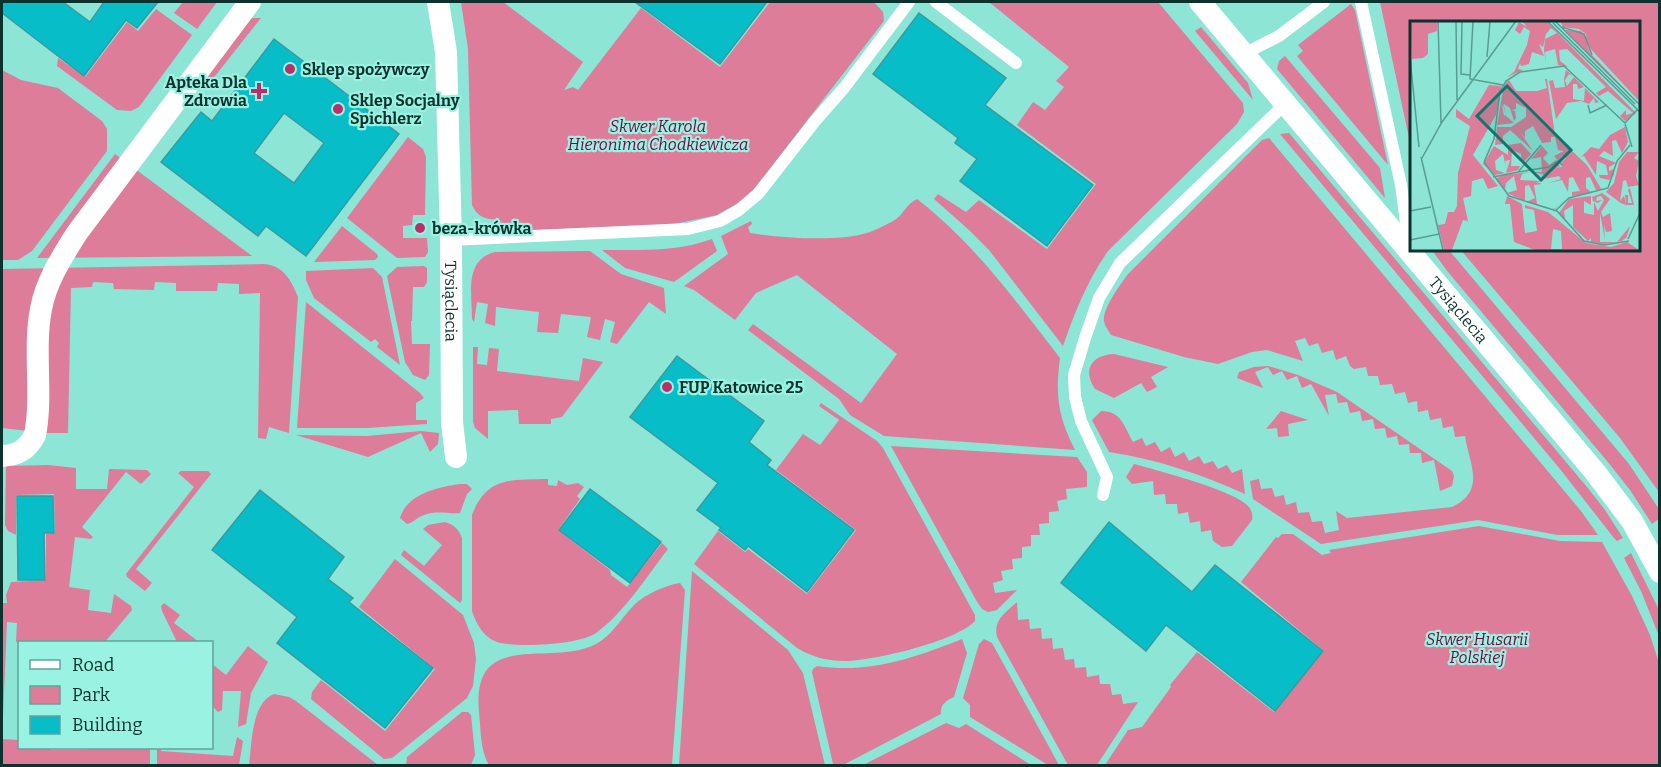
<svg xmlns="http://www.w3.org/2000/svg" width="1661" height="767" font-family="Bitter,serif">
  <rect width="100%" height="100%" fill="#8ce5d5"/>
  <g fill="#dd7d9a">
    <polygon points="183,2 217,2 197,29 174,13"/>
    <path d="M461,2h42l80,60 -19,28 9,-3 5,3 63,-82 79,59 50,-65h104l9,10 1,9 -130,168 -16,14 -21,12 -47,10 -170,6 -1,-11c-13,-1 -21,-2 -27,-15l-4,-156z"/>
    <path d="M989,2h169l85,101 1,9 -7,12 -129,127c-21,30 -33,61 -45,95l-74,-96 -20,-20 -35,-31 4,-5 28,18 13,-12 68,49 49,-65 -79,-59 16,-23 12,8 19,-23 -8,-6 13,-14z"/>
    <polygon points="1380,2 1659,2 1659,492 1620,438 1460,249 1638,249 1638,22 1412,22 1412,152"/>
    <polygon points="1351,4 1355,10 1388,165 1297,56 1303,51 1298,45"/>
    <polygon points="156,9 192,35 139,107 131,111 117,110 57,66 58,58 85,77 127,22 138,31"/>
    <polygon points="253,18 261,18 208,85 207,76 246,21"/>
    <polygon points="1201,27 1248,83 1253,100 1195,31"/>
    <polygon points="1285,56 1380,168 1385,198 1277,69 1279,61"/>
    <polygon points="2,70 21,80 58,88 102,121 107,129 107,151 32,251 18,260 2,260"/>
    <polygon points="1289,133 1587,487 1605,510 1623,538 1617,541 1614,538 1560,469 1280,134"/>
    <polygon points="408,137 423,149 426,157 425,215 413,215 412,225 403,226 403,238 427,238 428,252 425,257 397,258 347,218"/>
    <path d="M1269,138l312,373 17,24h-40l-80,-15 -157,24 -68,-45 -3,-18 9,-2 2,10 11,-1 3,9 9,-2 2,10 10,-3 2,11 11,-1 3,10 10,-1 3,12 14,-3 -3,-19 11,7 105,-11c35,-16 17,-44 13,-71l-10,1 -2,-11 -10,2 -2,-10 -11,2 -2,-10 -10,2 -1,-11 -9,2 -3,-11 -10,2 -3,-10 -12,1 -2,-9h-10l-2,-9 -12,2 -4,-3 -4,-10 -10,4 -3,-10 -11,3 -4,-10 -9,3 -4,-8 -10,3 8,20 -36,-11 -15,2 -34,12 -34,-7 -73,-22c-3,-5 -8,-11 -7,-18 2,-13 16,-32 24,-43l134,-134z"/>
    <polygon points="115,154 252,256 37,258"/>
    <path d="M917,199c57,44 99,102 143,159 -5,37 -2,59 15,92l-191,-14 -34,-21 -11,-16 -91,-69 5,-6 108,79 36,-49 -100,-79 -41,18 -21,27 -41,-30 -10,-4 44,-32 -7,-18 30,-15 1,3 -4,3 2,6c32,5 86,9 117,0 9,-3 18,-8 26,-12 10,-5 13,-17 24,-22z"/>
    <polygon points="342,226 377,254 378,257 375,260 314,262"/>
    <path d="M712,239l5,12 -43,31 -49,-14 -23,-18c37,0 75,2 110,-11z"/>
    <polygon points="1431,249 1448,249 1629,464 1659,509 1659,519 1652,524 1630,490 1607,461 1448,272"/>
    <path d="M590,251l31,23 43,14 2,26 -17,-12 -32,42 -7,-2 5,-20 -10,-3 -5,21 -13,-3 4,-20 -30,-3 -3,19 -21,-1 2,-20 -43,-5 -1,19 -10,-3 3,-19 -11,-2 -3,20 -2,-3c0,-26 -8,-59 23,-67z"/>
    <path d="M264,264c20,2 27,16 34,33l-9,136 -20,-6 -3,12 -8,-1 2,-145 -21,1v-10l-21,-1 -1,8h-41v-8l-21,-1 -1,8 -40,-1 -1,-6 -20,-1 -1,5 -21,1 -3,145h-22l-44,-5v-159z"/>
    <polygon points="424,266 427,268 427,282 424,287 413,287 412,321 411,321 412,344 430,344 429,375 425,380 413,375 405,362 387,276 397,267"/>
    <polygon points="373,268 382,277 400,365 377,347 379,343 375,339 371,342 314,298 306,280 306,271"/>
    <polygon points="306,302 420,393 424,398 416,403 416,420 427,420 427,424 367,428 297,428"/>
    <polygon points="473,347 478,347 477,364 487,365 489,348 499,349 497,371 579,381 583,358 603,362 562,417 551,419 551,424 519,424 518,410 488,411 488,439 475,428 473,422"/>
    <path d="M1114,354l54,13 -17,10 6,10 -10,5 -6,-9 -27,15 -19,-9c-13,-20 -3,-34 19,-35z"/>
    <polygon points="1268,366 1298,375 1337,392 1452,471 1454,476 1452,486 1440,491 1434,460 1422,463 1421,453 1410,453 1409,444 1399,445 1397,436 1387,438 1385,428 1375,429 1373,419 1362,421 1360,411 1350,413 1347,402 1338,403 1336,394 1325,395 1329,416 1311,384 1302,388 1297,376 1287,380 1282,371 1273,375 1268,367 1255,372 1263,388 1237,378 1239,372 1254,367"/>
    <path d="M821,403l56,38 6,7 92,167v6c-18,20 -102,40 -130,40 -18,0 -33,-4 -48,-13l-103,-84 24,-33 27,21 3,-3 59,45 49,-64 -80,-60 27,-36 17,11 19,-25 -20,-14z"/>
    <path d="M1101,411c21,0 23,16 32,31l9,-4 4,8 9,-4 6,10 9,-5 5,10 9,-5 5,9 10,-5 5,8 9,-3 5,8 9,-4 5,8 10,-4 3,25c-44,-20 -89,-35 -136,-42l-17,-32z"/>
    <polygon points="1281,411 1308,420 1288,424 1289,436 1278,437 1277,428 1266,429"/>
    <polygon points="421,431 439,433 438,444 430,452 421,433 368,457 296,435 367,436"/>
    <polygon points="891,446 1077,457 1087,472 1087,487 1066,489 1067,499 1057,501 1059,511 1049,512 1049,523 1039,524 1040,535 1031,535 1031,546 1022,547 1022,558 1012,559 1013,569 1001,571 1003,580 993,583 995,593 1017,590 997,610 988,612 982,609 976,600"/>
    <path d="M1134,464c22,6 103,27 115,43 3,4 4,9 3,13l-20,26 -10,1 -9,-6 -2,-11 -10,2 -1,-11 -10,2 -2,-11 -10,2 -1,-10h-11l-1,-10 -11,1 -1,-14 -21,3 -6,-7z"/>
    <polygon points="48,465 76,468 76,489 107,489 109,469 147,470 151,474 141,484 126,472 82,527 93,537 91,539 75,537 69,587 90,590 88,610 111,613 114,594 131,606 132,610 105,642 20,642 19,645 16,641 17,623 7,622 2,739 19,740 20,748 50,748 50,750 87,750 88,748 150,748 150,765 2,766 2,603 7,603 6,595 11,582 46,580 46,534 55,533 54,494 16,495 16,535 8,531 5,525 6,466"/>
    <polygon points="181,471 208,471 211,474 136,569 152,583 145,591 127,577 126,574 194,487 178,473"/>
    <path d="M548,479v6l9,1 1,-6 9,5 11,-2 6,4 -7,9 3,3 -22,31 52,40 1,5 16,12 35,-44 6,6c-21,27 -44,64 -72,84 -17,12 -79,15 -99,9 -14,-5 -21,-19 -25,-31v-96c15,-39 40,-35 76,-36z"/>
    <path d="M460,484h7l5,5 -5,5 -7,19c-12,1 -23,-3 -36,2 -7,2 -11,8 -17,9l-7,-6c7,-24 38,-31 60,-34z"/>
    <path d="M445,522c9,3 13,6 17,16v62l-2,3 -59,-48 3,-5 20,16 18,-21 -19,-16 5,-4z"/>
    <polygon points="1479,526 1560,541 1602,542 1632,596 1650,635 1659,663 1659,765 1105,765 1128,730 1142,727 1171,687 1170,685 1197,652 1274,712 1324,651 1241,582 1276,537 1278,538 1282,534 1293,534 1322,555 1331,553 1329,550"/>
    <polygon points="1631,553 1659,610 1659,636 1641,591 1624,558"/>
    <polygon points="395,559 463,615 474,643 476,659 473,686 467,698 392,758 384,759 311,699 312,692 321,680 385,731 435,669 359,607"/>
    <polygon points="692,571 788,650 803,673 825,765 679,765"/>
    <path d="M680,583l5,7 -13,175h-183c-9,-15 -8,-35 -10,-53 -8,-88 78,-41 122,-71 14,-10 22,-25 34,-37 11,-10 31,-19 45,-21z"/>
    <path d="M1017,602l1,18 11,-1 1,10 11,-1 1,11 10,-1 1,11 10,-1 2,12 9,-1 1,9 11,-1 1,10 12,-2 1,9h10l2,11 9,-1 2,10 15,-2 -41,63h-29l-71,-128c-4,-17 8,-24 20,-35z"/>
    <polygon points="164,603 180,615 174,623 199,642 177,642 162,611 161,606"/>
    <path d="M962,639l5,14 -13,44c-8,3 -14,8 -13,17l-98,51 -10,-1 -21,-92 1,-3 4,-3c52,8 97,-8 145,-27z"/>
    <polygon points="984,639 992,643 1059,765 1048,765 970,717 970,705 963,698 979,644"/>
    <path d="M248,646l20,16 -17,31 -5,31 -8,3 3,-36h-18l-1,19 -4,2c-12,-9 -7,-34 -6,-48l14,11z"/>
    <path d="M274,694l15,3 7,4 82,64h-129c3,-21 2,-62 25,-71z"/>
    <polygon points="462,712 468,712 471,715 475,755 471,765 406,765 407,757"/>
    <polygon points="946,723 959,728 966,724 1031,765 863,765"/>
    <polygon points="237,737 243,741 239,765 157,765 157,748 161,748 161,751 233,756"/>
  </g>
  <g fill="#07bec8" stroke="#399aa0" stroke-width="1.5" fill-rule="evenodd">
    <polygon points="2,2 63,2 90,22 104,2 158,2 137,28 126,20 84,76 2,13"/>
    <polygon points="635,2 767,2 720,64"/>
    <polygon points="919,13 1006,78 985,105 1093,185 1047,246 960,181 977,159 955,143 958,138 873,74"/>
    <path d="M274,39l125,95 -93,122 -40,-30 -8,10 -97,-74 40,-50 11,9zM284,113l40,30 -30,40 -40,-30z"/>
    <polygon points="677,356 764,421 749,442 771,460 767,465 854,530 807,592 748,546 745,550 719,530 721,528 697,510 718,483 630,417"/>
    <polygon points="590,489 661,542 630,583 559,530"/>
    <polygon points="260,490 344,557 328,579 353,598 349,602 433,668 385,728 277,643 297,617 212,550"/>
    <polygon points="17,496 53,496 54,533 44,533 45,580 18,580"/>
    <polygon points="1109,522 1192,592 1215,565 1323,651 1275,711 1166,625 1146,651 1061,583"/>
  </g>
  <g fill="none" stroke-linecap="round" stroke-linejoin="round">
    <g stroke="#fff" stroke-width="12">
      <polyline points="936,2 1016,63"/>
      <polyline points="1361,2 1401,185 1409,246"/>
      <polyline points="1244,54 1279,36 1324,2"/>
      <polyline points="451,240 688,229 720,221 739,210 758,194 815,121 844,88 909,2"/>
      <polyline points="1103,495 1107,477 1081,421 1075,397 1074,375 1085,338 1099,298 1120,263 1285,104"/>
    </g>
    <g stroke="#fff" stroke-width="22">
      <path id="s1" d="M438,2l8,50 5,188 1,182 4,35"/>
      <path id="s2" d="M1200,2l395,470 37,49 28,51"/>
      <path d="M2,456c16,-1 25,-6 33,-21 8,-41 -2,-84 6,-126 5,-28 21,-52 36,-76l173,-231"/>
    </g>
  </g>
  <g fill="#ba2f67" stroke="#99f2e2" stroke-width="2">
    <circle cx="290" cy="69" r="6"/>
    <path d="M256 82h6v6h6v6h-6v6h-6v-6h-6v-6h6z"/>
    <circle cx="338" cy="109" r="6"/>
    <circle cx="420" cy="228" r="6"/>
    <circle cx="667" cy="387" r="6"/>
  </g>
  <g text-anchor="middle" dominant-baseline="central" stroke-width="4.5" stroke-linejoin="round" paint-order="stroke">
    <g font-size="16" font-weight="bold" fill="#0b322c" stroke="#99f2e2" text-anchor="start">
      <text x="302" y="69">Sklep spożywczy</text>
      <text x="247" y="82" text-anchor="end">Apteka Dla<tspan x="247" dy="18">Zdrowia</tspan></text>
      <text x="350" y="100">Sklep Socjalny<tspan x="350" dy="18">Spichlerz</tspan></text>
      <text x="432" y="228">beza-krówka</text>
      <text x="679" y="387">FUP Katowice 25</text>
    </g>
    <g font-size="16" font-style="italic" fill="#7e033f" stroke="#99f2e2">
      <text x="658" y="126">Skwer Karola<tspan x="658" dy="18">Hieronima Chodkiewicza</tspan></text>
      <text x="1477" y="639">Skwer Husarii<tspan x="1477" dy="18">Polskiej</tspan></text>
    </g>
    <g font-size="16" fill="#0b322c" stroke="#99f2e2">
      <text stroke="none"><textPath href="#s1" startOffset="300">Tysiąclecia</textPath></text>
      <text stroke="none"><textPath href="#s2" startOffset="402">Tysiąclecia</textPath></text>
    </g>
  </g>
  <g transform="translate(1410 21)">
    <rect width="230" height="230" fill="#8ce5d5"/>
    <path d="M1,0h26v10l-9,3v20l-5,4 -11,1zM112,0h24l90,92 -11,8 -5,-5 6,-6v5l7,-2 -25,-22 -9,5 -3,-3 10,-6 -39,-38 -8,1 1,11 8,6 -10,-2 -3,-16 -10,3 1,10 -2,-12 1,-11 12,-6 -6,-5 -5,6 -3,13 -4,-3 5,12 -12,-4 -3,12 -8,2 -1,-3 -2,6 5,1 -16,7 7,-5 13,-27 3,-14 -6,-4 -4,7 -5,-4 4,-8 8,5zM150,0h79v80l-52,-56 3,8 49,51 -74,-74 16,1 6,6 -2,-4 -6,-4 -16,-2zM156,49l7,6 -4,-2 -4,6 2,6 7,-9 10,10 -6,2 -1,-5h-4v15l11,2 1,-13 14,14 -4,1 -1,-5 -5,6 -8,-3 -14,2 -11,16 -7,-38 4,-1 2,8 10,-1 -1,-8zM135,58h2l8,56 32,30 15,25h-6l-6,-13 -4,1v10l6,5 -20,3v-4l8,-1 -7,-14 -4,1 -1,14 -6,-12 -14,3 13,-4 -2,-3 -15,3 -1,2 -7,1 6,2 -8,1 3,19 14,6 8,-4 -7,4 -26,-8 9,-4 -6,-13 -4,1v15l-18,-8 10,-3 -3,-14 -8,7 -1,7 -9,-11 6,-4 29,-3 -9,2 -2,6 22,1 1,-7 -11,-2h10l-1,-15 -10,2 11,-13 6,7 -5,5 6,7 7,-5 4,6 -4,2 8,-2 -3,-3 5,-5 -4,-2 -3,6 -5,-6 10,-5 -6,-1 -3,-13h-4v5l-9,1 -9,-17 -8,5v7l-5,-6 13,19 -23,-21 -7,6v8l-8,1 2,-18h14l15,-10v-9l-10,-5v6l-4,1 3,1 1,7 -2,3 -4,-13 -6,-4 -2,2 2,10 2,-1 -3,-10h1l2,11 8,7 -17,2 7,-40 5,-5 7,11h21l10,-3zM79,64l12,1 -5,29 -23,40 25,31 -10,3 -5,-11 -11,3 -1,15 -8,2 5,23 -5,-1 -11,30h-8l-6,-25 7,-1 3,-12h6l3,-6 1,-33 12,-47 -14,-9v-8l13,10zM215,106l3,15 -6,11 -6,-13 -4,1 1,15 -9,-5 -5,5 17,7 -7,4v4l5,-2v6l-5,5 -9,-2 -1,-3h9l-2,-10 -9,-4 -1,14 -12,-19 -3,1 10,-10 8,2 11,-14zM111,122l10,11 -9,10 -1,-10 -9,-4 -1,16h9l-2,4 -12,3 4,-13 -5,1 1,7 -3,-14 -8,7 1,9 9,3 -10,2 -12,-11 11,-18 14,9v-10zM217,131h12l-5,6 5,3 -3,15 3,9 -11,2 -2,-7 -3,1 -3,20 4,-5 2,8 -1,-9h3v8h4l-4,-13 2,-2 4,17h-8l-5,-2 -15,-11 8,-9 5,-21zM192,172l8,6 -9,13 2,5 7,-4 2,18 -6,1 -2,-7 1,15 -5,-27v29h17l13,-16 -4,13 -1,-1 -3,3 -18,3 -13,-2v-4l-3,3 -15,-14v-22l-9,6 1,8 -6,-6 10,-14 22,-3v9l-7,-4v12l10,2v-13l4,9 6,-11 -3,-4 -4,1 -1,4 6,-1 -4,3 -5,-2 -1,-4zM97,175l15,8 3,29 12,-2 -3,-21 -9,-2v-3l23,7 38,31 25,4 16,-5 12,8h-104l-21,-8 -4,-38h-5zM143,208l8,2 1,18h-11z" fill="#dd7d9a" fill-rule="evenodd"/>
    <path fill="none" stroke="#589d91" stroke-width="1.5" d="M28,0l3,102M46,0l1,79M52,0l-1,53 9,1M63,0l-3,58 33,6M137,0l93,91M145,0l85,84M143,2l82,81M152,6l22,7 8,21M77,36l3,-36M0,37l9,89M178,84l2,8 17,-8M215,103l7,23M11,136l22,93M12,137l20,-36 74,-101M74,141l10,-23 6,-48 6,-10 14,-9 44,-6 61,57 12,-13M74,141l25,34 48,15 27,30 20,4 25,-4M108,151l31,-5 9,-6 5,5M83,156l25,-5 23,-27M0,190l21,-4M145,190l14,-13 39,-10 9,-27 13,-16M218,218l12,-26M0,219l29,-6"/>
    <path fill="#0f766e" fill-opacity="0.15" stroke="#0f766e" stroke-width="3" d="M97,65l64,64 -30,30 -64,-64z"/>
    <rect width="230" height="230" fill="none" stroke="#0b322c" stroke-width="3"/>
  </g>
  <rect width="1661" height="767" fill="none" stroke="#0b322c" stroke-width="6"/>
  <rect x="18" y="641" width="195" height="108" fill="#99f2e2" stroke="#60a599" stroke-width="1.5"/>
  <rect x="30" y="660" width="30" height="9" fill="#ffffff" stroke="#60a599" stroke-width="1.5"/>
  <text x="72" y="671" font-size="18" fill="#0b322c">Road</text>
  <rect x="30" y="686" width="30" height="18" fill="#dd7d9a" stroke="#60a599" stroke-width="1.5"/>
  <text x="72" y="701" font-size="18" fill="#0b322c">Park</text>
  <rect x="30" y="716" width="30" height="18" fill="#07bec8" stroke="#60a599" stroke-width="1.5"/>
  <text x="72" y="731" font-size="18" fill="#0b322c">Building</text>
</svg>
